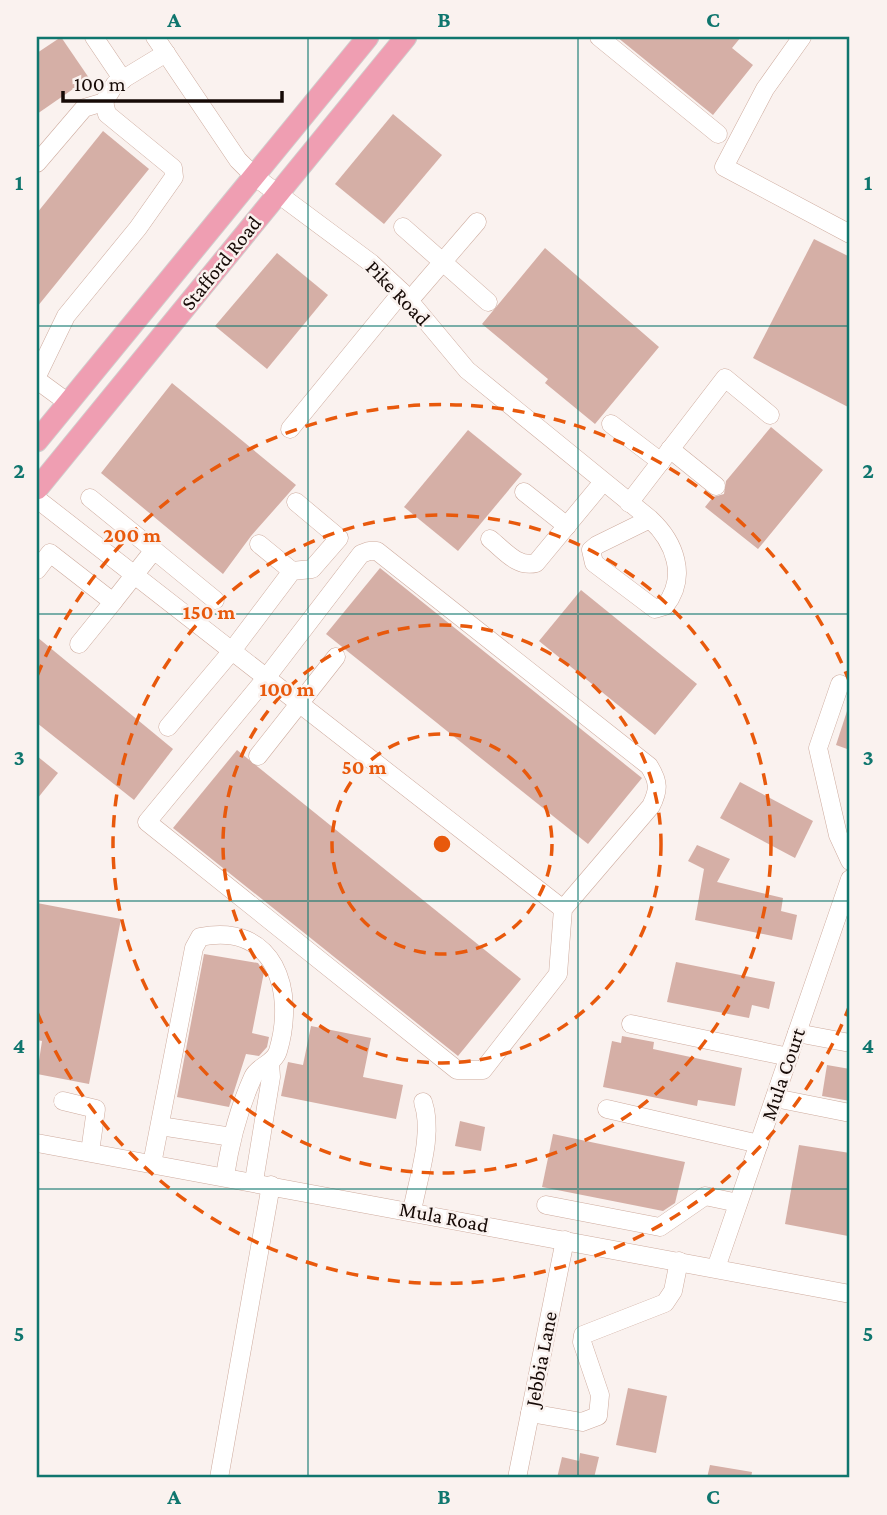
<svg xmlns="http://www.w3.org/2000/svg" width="887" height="1515" font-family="'Crimson Pro',serif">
  <rect width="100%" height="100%" fill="#faf2ef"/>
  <g fill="#d5afa6">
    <polygon points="61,37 89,78 37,114 37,53"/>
    <polygon points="617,37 741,37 732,48 753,65 713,115"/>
    <polygon points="393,114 442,155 384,224 335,184"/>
    <polygon points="103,131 149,169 37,307 37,213"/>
    <polygon points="814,239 850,257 850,408 753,358"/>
    <polygon points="545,248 659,347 595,424 545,383 548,379 482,324"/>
    <polygon points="277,253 328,295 267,369 215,326"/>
    <polygon points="172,383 296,485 251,536 223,574 101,473"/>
    <polygon points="771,427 823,470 758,549 705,507 713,497 724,494 726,481"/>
    <polygon points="468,430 522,474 458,551 404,507"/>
    <polygon points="380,568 642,778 588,844 326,634"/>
    <polygon points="581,590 697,684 655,735 539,641"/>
    <polygon points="37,637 173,749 134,800 37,723"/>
    <polygon points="848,708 850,708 850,750 836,745"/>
    <polygon points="237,750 521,979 458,1056 173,828"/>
    <polygon points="37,756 58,773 37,799"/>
    <polygon points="740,782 813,821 795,858 720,818"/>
    <polygon points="697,845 730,859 717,882 783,898 781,911 797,915 792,940 695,920 704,869 688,861"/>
    <polygon points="37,903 121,919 89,1084 37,1074 42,1041 37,1040"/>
    <polygon points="204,954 258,963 264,972 252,1033 269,1037 267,1047 259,1056 246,1054 229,1107 177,1097"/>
    <polygon points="676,962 775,982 769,1009 752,1005 749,1018 667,1002"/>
    <polygon points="311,1026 371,1038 363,1077 403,1085 396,1119 281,1096 288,1062 303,1065"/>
    <polygon points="622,1036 654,1042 653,1049 742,1068 735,1106 698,1100 697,1106 603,1087 612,1041 621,1043"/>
    <polygon points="827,1065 850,1069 850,1101 822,1096"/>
    <polygon points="460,1121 485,1127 481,1151 455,1146"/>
    <polygon points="553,1134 685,1162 675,1203 663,1211 542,1187"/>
    <polygon points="799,1145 850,1153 848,1236 785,1224"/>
    <polygon points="628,1388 667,1396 656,1453 616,1445"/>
    <polygon points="580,1453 599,1457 594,1478 557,1478 562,1457 579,1461"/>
    <polygon points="710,1465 752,1472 751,1478 707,1478"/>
  </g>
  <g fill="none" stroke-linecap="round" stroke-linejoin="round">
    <defs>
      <g id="minor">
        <polyline points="94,37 123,80"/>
        <path d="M155,37l83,123 16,16 117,87 31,29 65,78 183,149c25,23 38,58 15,87l-10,3 -61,-46 -3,-13 6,-5 53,-26"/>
        <polyline points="599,37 718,134"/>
        <polyline points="802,37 765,89 724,167 850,234"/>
        <polyline points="37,163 84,108 104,102"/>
        <polyline points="403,227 488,302"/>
        <polyline points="409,301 477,222"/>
        <polyline points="37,376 66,316 138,228 174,177 173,168 107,114 104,102 115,84 166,53"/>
        <polyline points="37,380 67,402"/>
        <polyline points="611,424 661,462"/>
        <polyline points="290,429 402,292"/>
        <polyline points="670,449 716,486"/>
        <polyline points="524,492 567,526"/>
        <polyline points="90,498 154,550"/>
        <polyline points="37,499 563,909"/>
        <polyline points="629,503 725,378 770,415"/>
        <path d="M490,539c14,11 27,29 46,24l67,-81"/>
        <polyline points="259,544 292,571"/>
        <path d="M369,551h8l272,215c10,16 10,24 2,40l-88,103 -5,65 -75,96h-26l-310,-248 119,-144 95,-124z"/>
        <polyline points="37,570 50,553 113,602 154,550 215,600"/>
        <polyline points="79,644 113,602"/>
        <polyline points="840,684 818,748 838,835 850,861"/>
        <polyline points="168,727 231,652 292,571 312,569 339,538 296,502"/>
        <polyline points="258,756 336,657"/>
        <polyline points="631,1024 789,1057"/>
        <polyline points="797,1033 850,1043"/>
        <polyline points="775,1098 850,1113"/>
        <polyline points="63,1101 96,1109 90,1152"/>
        <polyline points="607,1109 759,1144"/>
        <polyline points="160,1126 232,1137"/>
        <polyline points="37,1143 850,1294"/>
        <path d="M152,1164l42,-216 6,-11c75,-15 96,54 78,114 -4,13 -20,15 -25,26 -14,31 -23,66 -28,99"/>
        <polyline points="254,1181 271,1077 270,1063"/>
        <polyline points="546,1205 660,1227 705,1196 738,1203"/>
        <path d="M412,1211c6,-33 22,-77 11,-109"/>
        <polyline points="716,1268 850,879"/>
        <polyline points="530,1413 582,1422 598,1416 600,1395 582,1342 583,1335 665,1303 673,1291 679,1261"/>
        <polyline points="219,1478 271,1185"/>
        <polyline points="517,1478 565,1240"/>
      </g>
      <g id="major">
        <polyline points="37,441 368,37"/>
        <polyline points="37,489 406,37"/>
      </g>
    </defs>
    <use href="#minor" stroke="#ceab9e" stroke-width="19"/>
    <use href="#major" stroke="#d0cecd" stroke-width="23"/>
    <use href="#minor" stroke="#fff" stroke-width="18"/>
    <use href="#major" stroke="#ef9eb2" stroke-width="21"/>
  </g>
  <path fill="none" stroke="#0f766e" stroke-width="2" stroke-opacity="0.55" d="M308,37v1441M578,37v1441M37,326h813M37,614h813M37,901h813M37,1189h813"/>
  <g fill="none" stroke="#e8590c" stroke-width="3.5" stroke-dasharray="12 9">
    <circle cx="442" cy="844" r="110"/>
    <circle cx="442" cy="844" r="219"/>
    <circle cx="442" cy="844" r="329"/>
    <path d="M850 1005A438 438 0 0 1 37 1012M37 676A438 438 0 0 1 850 683"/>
  </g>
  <g text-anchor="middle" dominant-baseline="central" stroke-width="5" stroke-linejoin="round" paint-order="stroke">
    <g font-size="21" fill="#160a06" stroke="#faf2ef">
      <text transform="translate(221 263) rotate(-51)">Stafford Road</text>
      <text transform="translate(398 293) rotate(46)">Pike Road</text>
      <text transform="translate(783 1074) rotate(-71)">Mula Court</text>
      <text transform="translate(444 1217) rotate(11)">Mula Road</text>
      <text transform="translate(541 1359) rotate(-79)">Jebbia Lane</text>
    </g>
  </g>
  <circle cx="442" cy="844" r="10" fill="#e8590c" stroke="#faf2ef" stroke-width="3.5"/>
  <g font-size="21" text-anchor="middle" font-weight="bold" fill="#e8590c" stroke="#faf2ef" stroke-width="5" stroke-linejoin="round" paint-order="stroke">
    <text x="132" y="542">200 m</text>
    <text x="209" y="619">150 m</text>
    <text x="287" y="696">100 m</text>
    <text x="364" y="774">50 m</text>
  </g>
  <rect width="887" height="1515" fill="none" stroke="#faf2ef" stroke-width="77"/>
  <path d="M63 91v10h219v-10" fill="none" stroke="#160a06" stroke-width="3.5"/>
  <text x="74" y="91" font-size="21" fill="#160a06" stroke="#faf2ef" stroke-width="5" paint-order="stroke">100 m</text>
  <rect x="38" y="38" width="810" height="1438" fill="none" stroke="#0f766e" stroke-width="2.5"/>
  <g font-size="23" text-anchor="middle" font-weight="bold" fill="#0f766e">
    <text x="174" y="27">A</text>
    <text x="444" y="27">B</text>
    <text x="713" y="27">C</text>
    <text x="19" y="190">1</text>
    <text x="868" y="190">1</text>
    <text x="19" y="478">2</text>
    <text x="868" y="478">2</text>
    <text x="19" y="765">3</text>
    <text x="868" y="765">3</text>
    <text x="19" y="1053">4</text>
    <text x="868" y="1053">4</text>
    <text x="19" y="1341">5</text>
    <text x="868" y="1341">5</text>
    <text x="174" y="1504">A</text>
    <text x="444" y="1504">B</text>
    <text x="713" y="1504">C</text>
  </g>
</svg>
